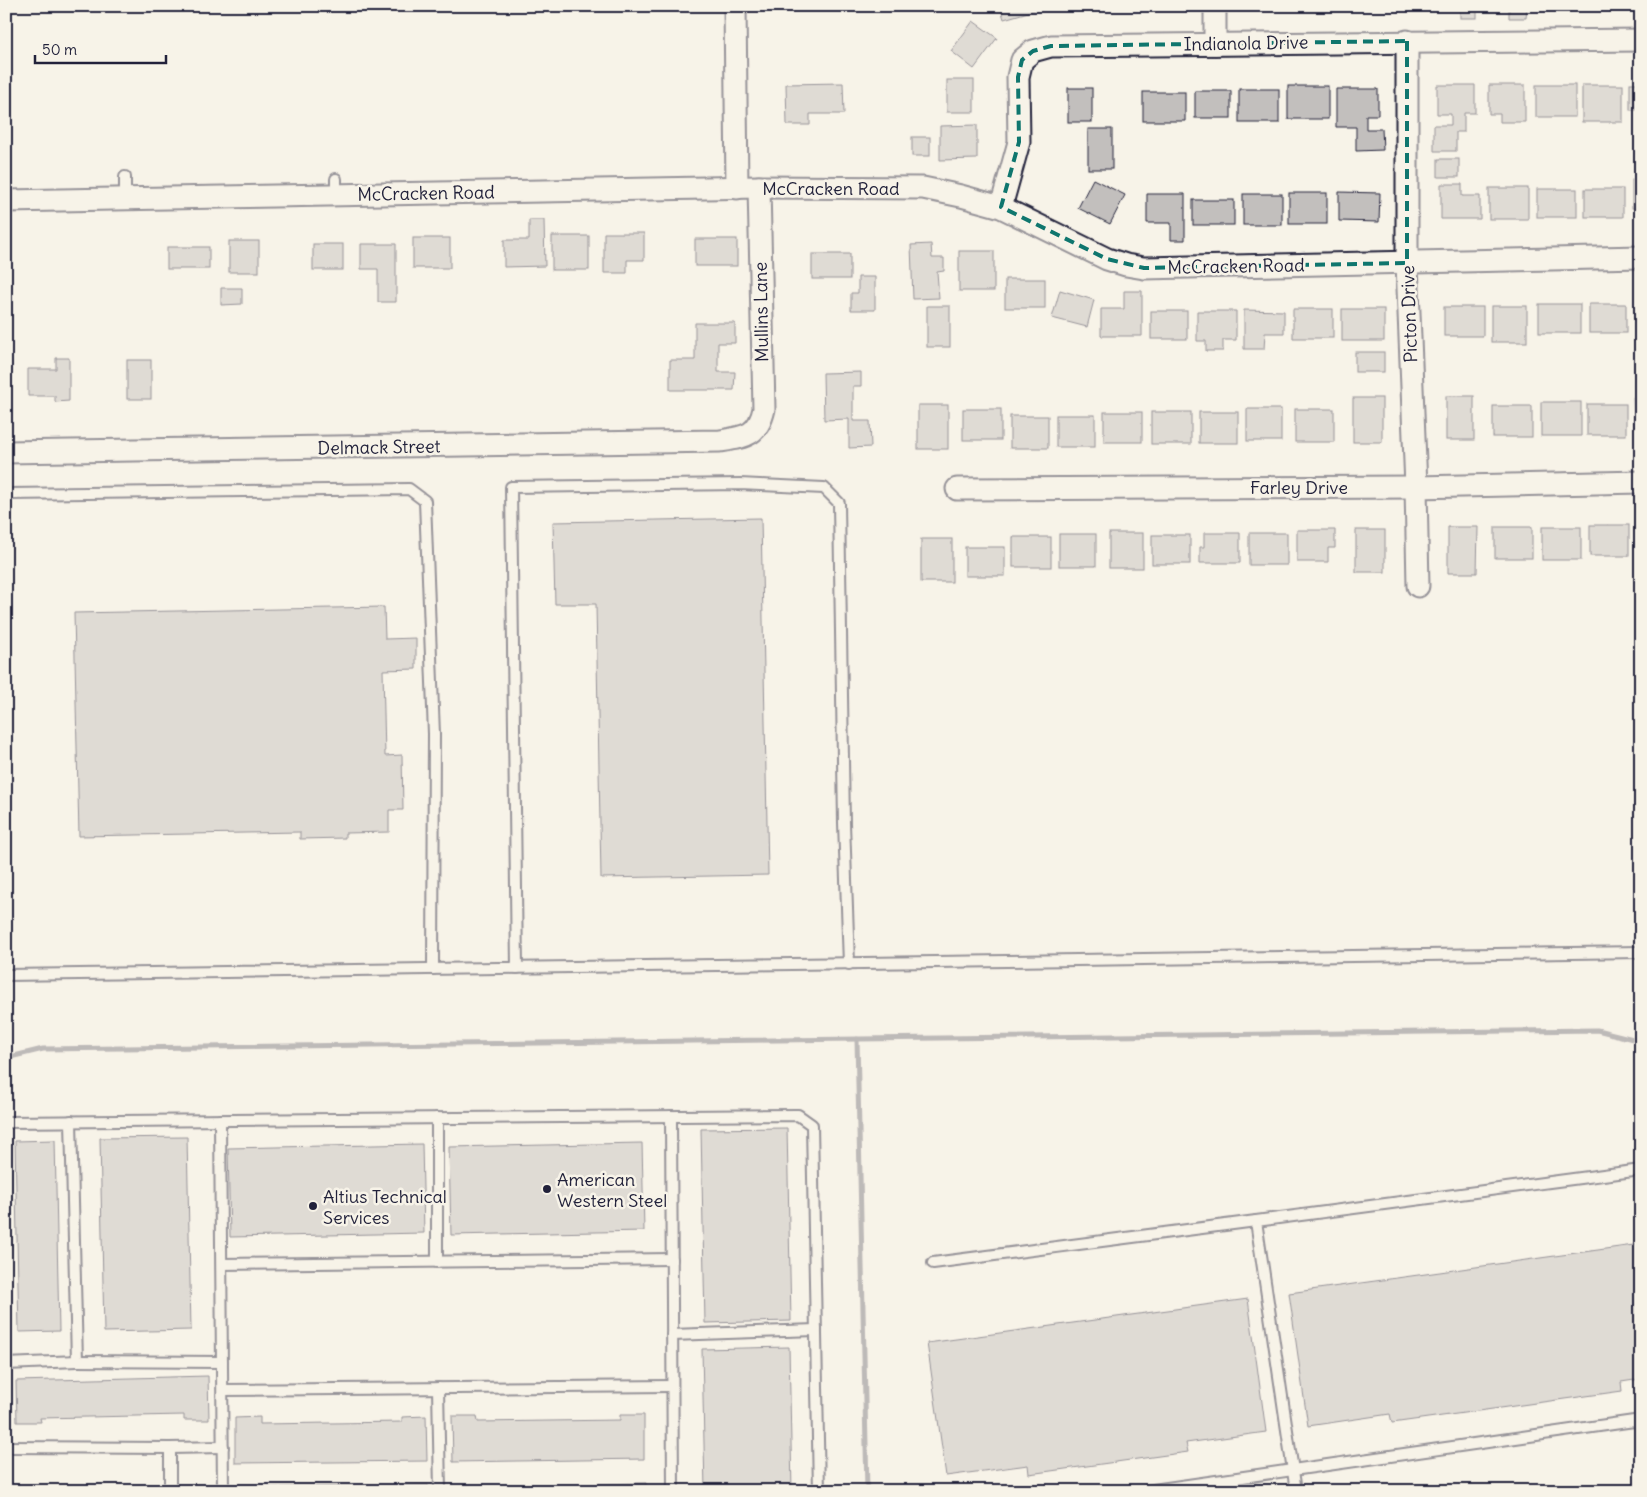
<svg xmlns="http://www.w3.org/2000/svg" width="1647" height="1497" font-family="Delius,sans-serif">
  <rect width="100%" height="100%" fill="#f7f3e8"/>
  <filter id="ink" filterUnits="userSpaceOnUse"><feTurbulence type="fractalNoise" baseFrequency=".02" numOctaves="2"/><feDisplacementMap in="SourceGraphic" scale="10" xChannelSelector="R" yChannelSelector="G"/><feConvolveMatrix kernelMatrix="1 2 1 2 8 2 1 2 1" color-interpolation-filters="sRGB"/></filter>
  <g filter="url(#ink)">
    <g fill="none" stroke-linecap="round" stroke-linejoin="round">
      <g stroke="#76747f" stroke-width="5">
        <polyline points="857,1039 867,1491"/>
        <polyline points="6,1058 43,1049 1597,1030 1641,1041"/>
      </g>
    </g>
    <g fill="#c2bfbd" stroke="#22223b">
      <polygon points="1000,6 1042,6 1042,8 1004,19"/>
      <rect x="1460" y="6" width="17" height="12"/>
      <polygon points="1509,6 1527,6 1526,18 1509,18"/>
      <polygon points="973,21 997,38 974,69 951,51"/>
      <rect x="947" y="80" width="27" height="32"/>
      <polygon points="843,83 844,114 810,114 810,125 787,125 786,84"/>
      <rect x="1630" y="83" width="11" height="27"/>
      <polygon points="1437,85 1475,85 1475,113 1464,113 1464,132 1456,132 1456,151 1434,151 1434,125 1451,125 1451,114 1437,114"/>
      <polygon points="1489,85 1525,85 1525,122 1500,122 1500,114 1489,114"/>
      <rect x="1536" y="85" width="39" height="32"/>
      <rect x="1582" y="85" width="41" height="37"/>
      <rect x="1288" y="86" width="40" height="33"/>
      <rect x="1068" y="88" width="24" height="34"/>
      <rect x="1239" y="89" width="40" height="34"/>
      <polygon points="1336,89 1378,89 1378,115 1366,115 1366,129 1382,129 1383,150 1356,151 1356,127 1336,127"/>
      <rect x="1195" y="91" width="36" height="27"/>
      <rect x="1143" y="92" width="42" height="29"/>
      <polygon points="977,125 977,159 940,160 940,126"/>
      <rect x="1088" y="129" width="24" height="40"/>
      <rect x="912" y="137" width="18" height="19"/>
      <rect x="1438" y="159" width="21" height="18"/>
      <polygon points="1093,179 1125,195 1110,224 1078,208"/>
      <rect x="1632" y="180" width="9" height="28"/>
      <polygon points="1441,184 1462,184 1462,196 1480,196 1480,219 1441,219"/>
      <rect x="1489" y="188" width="39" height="31"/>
      <rect x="1537" y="189" width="40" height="28"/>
      <rect x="1585" y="189" width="38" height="28"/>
      <polygon points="1339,192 1380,193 1379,222 1339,221"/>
      <rect x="1289" y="193" width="38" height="31"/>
      <polygon points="1147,194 1185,194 1185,240 1171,240 1171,223 1147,223"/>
      <rect x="1243" y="194" width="39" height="31"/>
      <rect x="1193" y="200" width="41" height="25"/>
      <polygon points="529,220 544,220 545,266 504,267 504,240 529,240"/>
      <polygon points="604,233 644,233 644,260 627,260 627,273 604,273"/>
      <rect x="552" y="236" width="37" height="34"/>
      <rect x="413" y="238" width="37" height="30"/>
      <rect x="695" y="239" width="42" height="27"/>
      <rect x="229" y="241" width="30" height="31"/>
      <rect x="313" y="244" width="30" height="26"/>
      <polygon points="361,244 396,244 396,302 378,302 378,269 361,269"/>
      <polygon points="931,244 932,258 944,258 944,271 937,272 939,298 913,299 911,245"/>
      <rect x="167" y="247" width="42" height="22"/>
      <rect x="959" y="251" width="35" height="40"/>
      <rect x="812" y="254" width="38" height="25"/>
      <polygon points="858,277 875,277 875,310 851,310 851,293 858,293"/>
      <rect x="1005" y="279" width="40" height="29"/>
      <polygon points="221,288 242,288 242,304 221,305"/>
      <polygon points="1060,290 1094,300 1087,327 1052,318"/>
      <polygon points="1124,291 1142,291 1142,336 1101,336 1101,309 1124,309"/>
      <rect x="1539" y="304" width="41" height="29"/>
      <rect x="1589" y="304" width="37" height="29"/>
      <rect x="927" y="306" width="23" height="41"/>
      <rect x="1491" y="306" width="36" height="36"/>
      <rect x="1444" y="307" width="39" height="29"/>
      <rect x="1293" y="309" width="40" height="29"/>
      <rect x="1342" y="309" width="42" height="32"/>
      <polygon points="1244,310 1284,311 1284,333 1265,333 1264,349 1244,349"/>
      <rect x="1151" y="311" width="36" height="28"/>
      <polygon points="1197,311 1236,311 1236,340 1223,340 1223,351 1206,351 1206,341 1197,341"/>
      <rect x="1635" y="312" width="6" height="28"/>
      <polygon points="695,323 735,323 735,343 718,343 718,372 735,372 734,390 670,390 670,360 695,360"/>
      <polygon points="6,351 7,351 8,416 6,416"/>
      <rect x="1355" y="352" width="29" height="20"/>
      <polygon points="56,358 69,358 69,401 55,402 55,396 28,396 28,369 56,369"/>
      <rect x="127" y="360" width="24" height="39"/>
      <polygon points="861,372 861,386 853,386 853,421 870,421 871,447 849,448 849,419 824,420 823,373"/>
      <rect x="1446" y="396" width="28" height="44"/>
      <polygon points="1633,397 1641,397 1641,427 1634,427"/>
      <rect x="1353" y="398" width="29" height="44"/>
      <rect x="1541" y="402" width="40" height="34"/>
      <rect x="1587" y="404" width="39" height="31"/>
      <rect x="918" y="405" width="30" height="44"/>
      <rect x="1493" y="406" width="39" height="31"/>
      <rect x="963" y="409" width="38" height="31"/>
      <rect x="1247" y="409" width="34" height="32"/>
      <rect x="1295" y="409" width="39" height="33"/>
      <rect x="1104" y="412" width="38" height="30"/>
      <rect x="1151" y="412" width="40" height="32"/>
      <rect x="1199" y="412" width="39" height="31"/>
      <rect x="1056" y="415" width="39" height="32"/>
      <rect x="1010" y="416" width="38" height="32"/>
      <polygon points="761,518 768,875 601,878 596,604 555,604 553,522"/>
      <rect x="1590" y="525" width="39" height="31"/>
      <polygon points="1448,527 1478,527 1477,573 1448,573"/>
      <rect x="1495" y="527" width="37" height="31"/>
      <rect x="1542" y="527" width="39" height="33"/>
      <polygon points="1297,530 1335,530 1335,548 1328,548 1328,562 1297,562"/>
      <rect x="1356" y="530" width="29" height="42"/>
      <rect x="1639" y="531" width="2" height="33"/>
      <rect x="1109" y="533" width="34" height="35"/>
      <polygon points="1204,533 1240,533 1240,563 1200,563 1200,547 1204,547"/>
      <rect x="1249" y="533" width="38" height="32"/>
      <rect x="1059" y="534" width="37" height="32"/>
      <rect x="1152" y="535" width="38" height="29"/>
      <rect x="1013" y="537" width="38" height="30"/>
      <rect x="921" y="539" width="31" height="43"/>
      <rect x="965" y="547" width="40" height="29"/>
      <polygon points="384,607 385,639 416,638 416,669 383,670 385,756 402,755 403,810 389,810 389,832 345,833 345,838 300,839 300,832 79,836 74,613"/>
      <polygon points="787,1128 791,1321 705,1323 701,1129"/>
      <polygon points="187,1137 191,1330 104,1332 100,1138"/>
      <polygon points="55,1140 59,1331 19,1332 15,1141"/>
      <polygon points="642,1143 644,1231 451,1235 449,1147"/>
      <polygon points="422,1144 424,1233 230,1237 228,1148"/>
      <polygon points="1641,1244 1641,1379 1621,1382 1622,1391 1392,1423 1390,1414 1308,1426 1289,1293"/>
      <polygon points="1248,1299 1266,1432 1186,1443 1188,1452 1029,1474 1028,1465 946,1476 927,1343"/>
      <polygon points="789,1347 792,1491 705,1491 702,1349"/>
      <polygon points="208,1376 209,1420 184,1420 184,1415 40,1418 41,1422 17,1422 16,1381"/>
      <polygon points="620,1415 644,1415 644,1459 453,1462 452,1416 477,1416 478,1422 620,1420"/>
      <polygon points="426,1416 427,1461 235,1463 235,1418 260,1417 260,1424 402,1422 402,1417"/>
      <polygon points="646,1483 646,1491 453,1491 453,1487"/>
      <polygon points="428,1485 428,1491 235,1491 235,1488"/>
    </g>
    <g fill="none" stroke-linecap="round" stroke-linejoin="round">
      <defs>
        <g id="service">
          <polyline points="125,177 125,199"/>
          <polyline points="336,179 336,195"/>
          <polyline points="6,496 9,494 409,489 425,501 434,734 433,969"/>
          <polyline points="517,968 511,487 740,484 824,488 839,503 844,823 849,964"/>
          <polyline points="6,975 1641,952"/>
          <polyline points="671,1116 673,1491"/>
          <polyline points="437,1118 437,1262"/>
          <polyline points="220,1120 223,1491"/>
          <polyline points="6,1122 798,1115 812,1125 819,1491"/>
          <polyline points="933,1263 1256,1221"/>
          <polyline points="222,1264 672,1259"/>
          <polyline points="672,1335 816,1330"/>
          <polyline points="77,1361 222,1362"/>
          <polyline points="6,1364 77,1361 71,1121"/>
          <polyline points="438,1388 440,1491"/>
          <polyline points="223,1390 672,1386"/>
          <polyline points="6,1447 170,1448 170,1491"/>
          <polyline points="170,1448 223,1447"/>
          <polyline points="1146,1491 1641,1420"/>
          <polyline points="1296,1491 1256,1221 1641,1170"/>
        </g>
        <g id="minor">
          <polyline points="735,6 737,188"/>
          <polyline points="1215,6 1215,44"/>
          <polyline points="1407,41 1407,263 1416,487 1418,586"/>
          <polyline points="6,201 759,187 923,188 961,196 1001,207 1107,259 1126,265 1144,268 1641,257"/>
          <polyline points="1001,207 1019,142 1018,77 1022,60 1033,51 1051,46 1641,40"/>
          <path d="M6,452l714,-11c25,-4 38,-5 44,-32l-5,-222"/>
          <polyline points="957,489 1416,487 1641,482"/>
        </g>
      </defs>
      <use href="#service" stroke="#22223b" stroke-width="14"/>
      <use href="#minor" stroke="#22223b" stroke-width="25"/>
      <use href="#service" stroke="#f7f3e8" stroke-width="10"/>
      <use href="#minor" stroke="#f7f3e8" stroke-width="21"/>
    </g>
  </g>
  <path d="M0 0H1647V1497H0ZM1407,41v222l-263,5 -37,-9 -106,-52 18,-65 -1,-65 4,-17 11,-9 18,-5z" fill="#f7f3e8" fill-opacity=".55" fill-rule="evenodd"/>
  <path fill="none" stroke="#0f766e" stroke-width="4" stroke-dasharray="10 6" stroke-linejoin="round" d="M1407,41v222l-263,5 -37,-9 -106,-52 18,-65 -1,-65 4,-17 11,-9 18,-5z"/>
  <g fill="#22223b" stroke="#f7f3e8" stroke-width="2">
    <circle cx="547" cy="1189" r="5"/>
    <circle cx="313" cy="1206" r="5"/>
  </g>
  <g text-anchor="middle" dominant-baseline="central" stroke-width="5" stroke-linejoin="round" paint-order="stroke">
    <g font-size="18" fill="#22223b" stroke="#f7f3e8">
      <text transform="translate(1246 43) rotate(-1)">Indianola Drive</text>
      <text x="831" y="188">McCracken Road</text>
      <text transform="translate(426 193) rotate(-1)">McCracken Road</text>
      <text transform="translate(1236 266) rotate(-1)">McCracken Road</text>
      <text transform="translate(761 312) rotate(-91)">Mullins Lane</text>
      <text transform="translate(1409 314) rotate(-92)">Picton Drive</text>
      <text transform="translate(379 447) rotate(-1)">Delmack Street</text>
      <text x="1299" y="487">Farley Drive</text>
    </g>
    <g font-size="18" fill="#22223b" stroke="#f7f3e8" text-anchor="start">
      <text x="557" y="1179">American<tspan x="557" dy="21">Western Steel</tspan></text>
      <text x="323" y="1196">Altius Technical<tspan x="323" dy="21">Services</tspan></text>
    </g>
  </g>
  <rect width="1647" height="1497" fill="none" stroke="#f7f3e8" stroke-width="25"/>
  <rect x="12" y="12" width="1622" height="1472" fill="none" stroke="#22223b" stroke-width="2" filter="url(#ink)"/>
  <path d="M35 55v8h131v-8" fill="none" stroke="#22223b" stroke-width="2.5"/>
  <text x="42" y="55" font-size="15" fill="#22223b" stroke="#f7f3e8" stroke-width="4" paint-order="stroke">50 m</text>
</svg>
